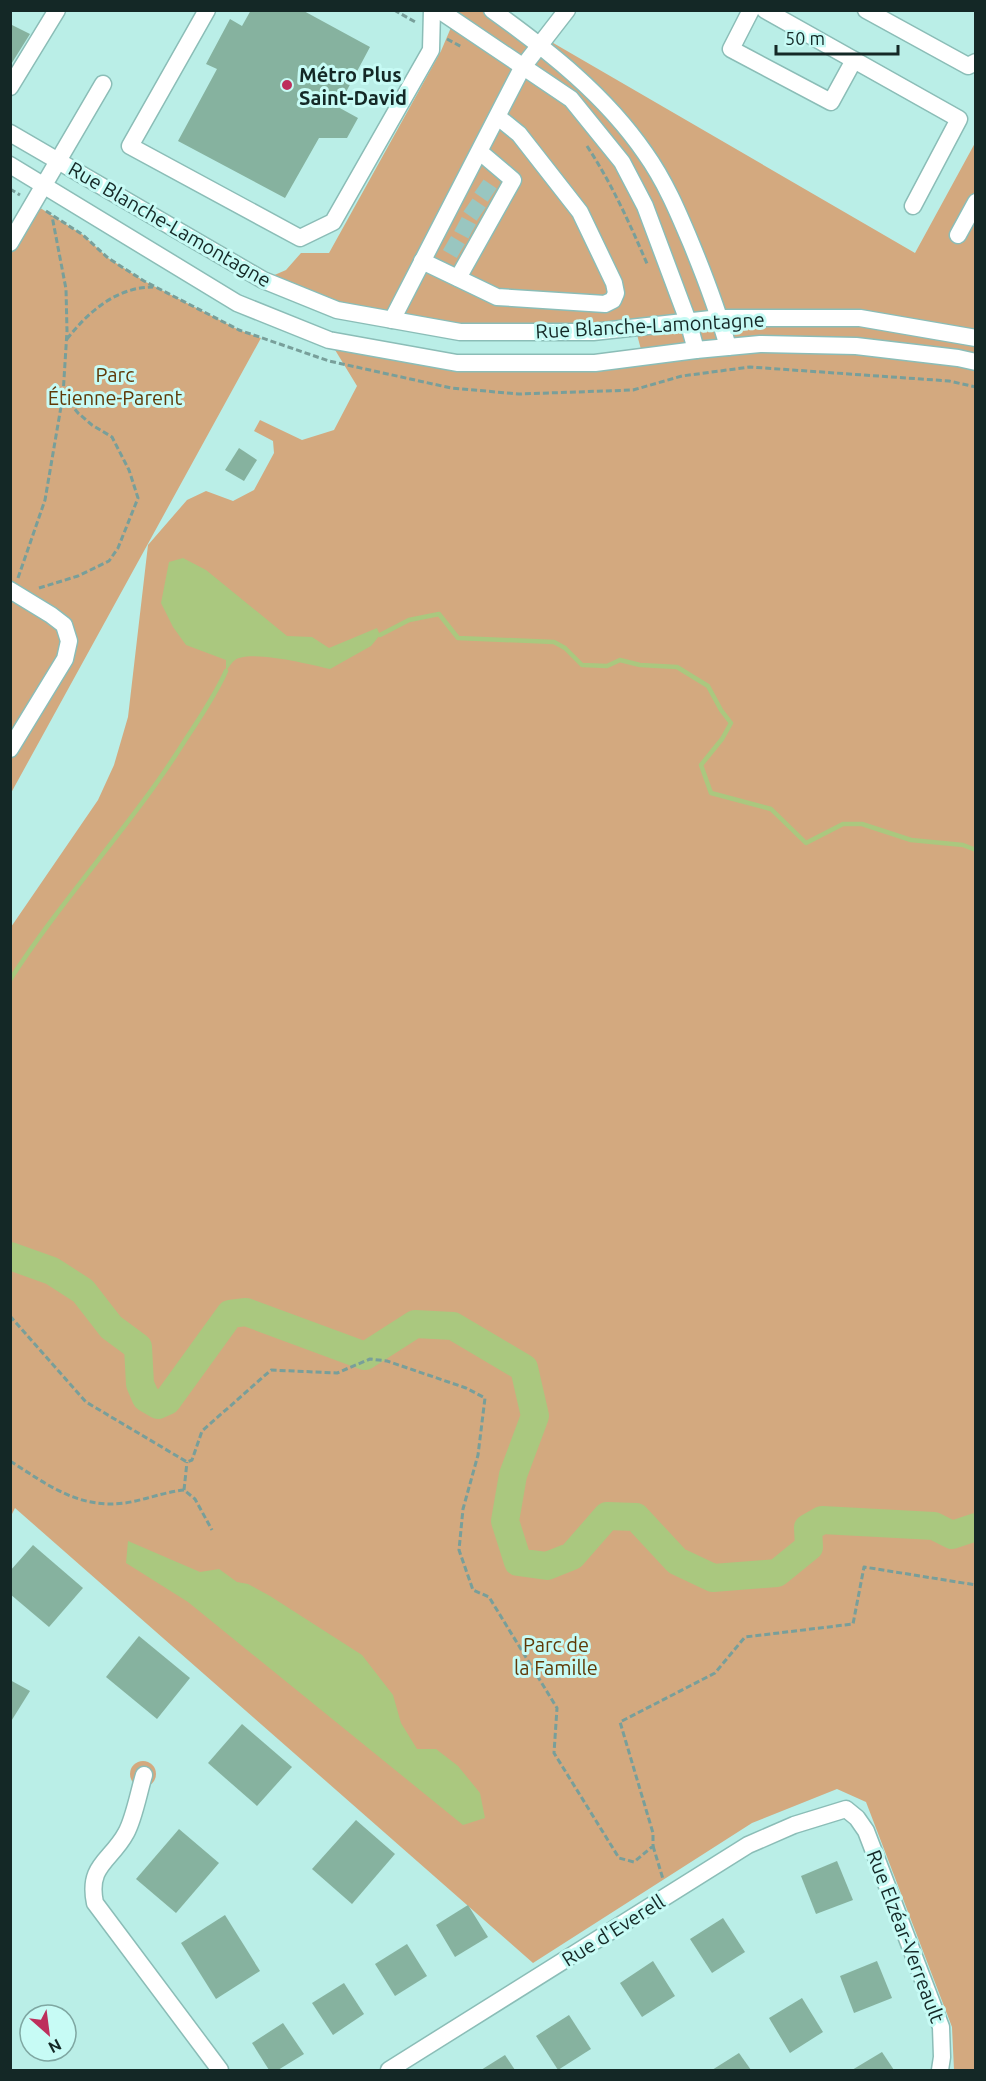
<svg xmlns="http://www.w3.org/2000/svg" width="986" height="2081" font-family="Ubuntu,sans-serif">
  <rect width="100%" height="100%" fill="#baeee7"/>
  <g fill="#d3a97f">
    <polygon points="458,11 498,11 915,253 975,143 975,2070 954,2070 952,2027 866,1802 837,1789 752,1823 533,1963 15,1508 11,1516 11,927 98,800 114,765 128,717 148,545 187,500 206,491 233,501 254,490 274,453 273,441 254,431 260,420 302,440 334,430 357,386 329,340 457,363 643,357 635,327 460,332 337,310 263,280 286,270 301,253 329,253 441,51"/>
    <polygon points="34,204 83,235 108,258 144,281 239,330 261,338 11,793 10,243"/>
    <circle cx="143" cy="1774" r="13"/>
  </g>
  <g fill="#aac87f">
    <path d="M183,558l23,12 81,66 25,1 17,11 48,-20 3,7 -9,11 -41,23c-17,-4 -81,-20 -95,-9 -3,2 -6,7 -9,11v-11l-40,-15 -13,-18 -12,-24 8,-41z"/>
    <polygon points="128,1541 200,1572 219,1569 237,1582 248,1584 270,1596 362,1655 393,1695 401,1723 417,1749 436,1749 458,1766 480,1793 485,1818 463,1825 188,1602 126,1563"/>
  </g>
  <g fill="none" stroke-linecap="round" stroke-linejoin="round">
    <g stroke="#aac87f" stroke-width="4.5">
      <polyline points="380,635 409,620 439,614 458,638 554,642 565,648 582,665 607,666 620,660 640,665 677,667 708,686 721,710 731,723 722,739 701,765 711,793 771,809 806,843 843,824 862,824 911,840 963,845 976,850"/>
      <path d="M10,980c53,-83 122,-155 174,-238 15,-23 31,-46 42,-71"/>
    </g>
    <polyline stroke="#aac87f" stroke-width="28" points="10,1256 52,1271 83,1291 111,1327 138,1347 140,1384 146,1398 158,1405 167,1401 230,1314 246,1312 365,1356 415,1324 453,1326 524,1368 535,1416 513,1475 505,1521 518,1562 547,1566 572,1556 607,1516 636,1517 677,1561 713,1578 777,1573 809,1547 808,1528 822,1520 934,1526 952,1535 976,1527"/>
  </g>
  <g fill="#86b29f">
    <polygon points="251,10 302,10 370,47 338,107 358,118 347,138 319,138 285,198 178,141 217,69 206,64 230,19 242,26"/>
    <polygon points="10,24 30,34 10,66"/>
    <polygon points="239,448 257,460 244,481 225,470"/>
    <polygon points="33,1545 83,1588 49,1627 10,1594 10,1571"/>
    <polygon points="139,1636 190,1678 157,1719 106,1677"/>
    <polygon points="10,1680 30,1691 10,1723"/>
    <polygon points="242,1724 292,1767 257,1806 208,1763"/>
    <polygon points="356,1820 395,1854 352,1904 312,1869"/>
    <polygon points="179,1829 219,1863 176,1913 136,1879"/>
    <polygon points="837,1861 853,1900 816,1914 801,1876"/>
    <polygon points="468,1905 488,1937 455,1957 436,1925"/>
    <polygon points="225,1915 260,1971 216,1999 181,1943"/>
    <polygon points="723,1918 745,1952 712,1973 690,1939"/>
    <polygon points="407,1944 427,1976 395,1996 375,1964"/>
    <polygon points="653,1961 675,1996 642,2017 620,1983"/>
    <polygon points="877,1961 892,1998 854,2013 840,1976"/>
    <polygon points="344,1983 364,2014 333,2035 312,2003"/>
    <polygon points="802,1998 823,2032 790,2053 769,2018"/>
    <polygon points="569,2015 591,2049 558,2070 536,2036"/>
    <polygon points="283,2023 304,2054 278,2070 269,2070 252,2043"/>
    <polygon points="882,2052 894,2070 852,2070"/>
    <polygon points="739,2053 751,2070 712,2070"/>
    <polygon points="505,2055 515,2070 481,2070"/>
  </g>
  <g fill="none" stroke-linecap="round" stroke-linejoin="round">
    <g stroke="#99c6c0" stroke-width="16" stroke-dasharray="16 8" stroke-linecap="butt">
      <polyline points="479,186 495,197"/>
      <polyline points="468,205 484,216"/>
      <polyline points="458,224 475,233"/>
      <polyline points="447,243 464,253"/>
    </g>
    <defs>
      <g id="minor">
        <polyline points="207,10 130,146 300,238 333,222 431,50 432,10"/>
        <polyline points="439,10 571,99 622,162 645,206 688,321 696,350"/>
        <path d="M492,10c57,41 113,85 153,143 20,28 33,59 46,90 14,34 27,68 37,104"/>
        <polyline points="751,10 731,49 831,102 854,60"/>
        <polyline points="765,10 959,119 913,206"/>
        <polyline points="866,10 968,66 976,62"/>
        <polyline points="10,87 57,10"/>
        <polyline points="10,133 263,280 337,310 460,332 593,332 720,318 860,318 976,338"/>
        <polyline points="10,165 237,303 329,340 457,363 595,363 696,350 760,344 856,346 958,358 976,362"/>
        <polyline points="958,235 976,202"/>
        <polyline points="10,243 103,84"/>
        <polyline points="422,261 497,297 605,304 613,300 616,293 614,283 580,212 519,134 498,117"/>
        <polyline points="458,278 513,180 480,152"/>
        <polyline points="392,320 522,68 567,10"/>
        <polyline points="10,590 51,615 64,625 69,641 65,659 10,749"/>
        <path d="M144,1775c-5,16 -10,44 -18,58 -15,28 -39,32 -31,70l125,167"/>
        <polyline points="389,2070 748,1845 794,1825 846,1809 857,1818 866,1831 941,2027 942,2057 940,2070"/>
      </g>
    </defs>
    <use href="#minor" stroke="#8bbdb7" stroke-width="19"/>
    <g stroke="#789f9a" stroke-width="3" stroke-dasharray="6 3" stroke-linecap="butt">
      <polyline points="394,10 417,23"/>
      <polyline points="447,39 462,47"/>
      <path d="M587,146c25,38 43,78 61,120"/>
      <polyline points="10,189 20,195"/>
      <polyline points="46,211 83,235 108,258 144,281 239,330 329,361 451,388 519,394 633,390 682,376 750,367 949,381 976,387"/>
      <path d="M67,339c22,-28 50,-52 86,-52"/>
      <polyline points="18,578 45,500 63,395 67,331 66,289 52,216"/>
      <polyline points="39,588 78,576 109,561 118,548 138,498 129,470 112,437 92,425 78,413 63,395"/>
      <polyline points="10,1316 86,1402 187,1462 192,1460 202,1431 271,1370 337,1373 370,1359 387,1361 466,1388 485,1398 478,1455 463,1509 459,1550 473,1590 489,1597 557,1708 554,1753 619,1858 634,1862 653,1846 653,1833 620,1722 715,1673 745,1637 853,1624 864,1567 976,1585"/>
      <path d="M10,1461c38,24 68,48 115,42 20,-3 39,-11 59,-13l11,9 17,31"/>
      <polyline points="184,1490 187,1462"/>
      <polyline points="653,1846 663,1879"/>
    </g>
    <use href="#minor" stroke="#fff" stroke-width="16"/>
  </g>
  <circle fill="#bd2f5c" stroke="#c7fbf5" stroke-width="2" cx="287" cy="85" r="6"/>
  <g text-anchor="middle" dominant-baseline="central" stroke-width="6" stroke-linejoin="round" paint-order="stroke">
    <g font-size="20" font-weight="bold" fill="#142826" stroke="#c7fbf5" text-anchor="start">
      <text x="299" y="74">Métro Plus<tspan x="299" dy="23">Saint-David</tspan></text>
    </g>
    <g font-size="20" fill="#142826" stroke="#c7fbf5">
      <text transform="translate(170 224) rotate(30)">Rue Blanche-Lamontagne</text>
      <text transform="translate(650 325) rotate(-3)">Rue Blanche-Lamontagne</text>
      <text transform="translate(613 1930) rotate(-32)">Rue d'Everell</text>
      <text transform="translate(906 1936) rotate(69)">Rue Elzéar-Verreault</text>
    </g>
    <g font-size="20" fill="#5f3907" stroke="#c7fbf5">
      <text x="115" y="374">Parc<tspan x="115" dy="23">Étienne-Parent</tspan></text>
      <text x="556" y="1644">Parc de<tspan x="556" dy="23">la Famille</tspan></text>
    </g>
  </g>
  <rect width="986" height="2081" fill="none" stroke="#142826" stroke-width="24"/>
  <g transform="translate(48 2033) rotate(152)"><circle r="28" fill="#c7fbf5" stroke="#7fa7a2" stroke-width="1.5"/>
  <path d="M0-4.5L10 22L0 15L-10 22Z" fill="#bd2f5c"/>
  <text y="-9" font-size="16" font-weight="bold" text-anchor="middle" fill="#142826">N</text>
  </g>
  <path d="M776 45v9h122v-9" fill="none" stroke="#142826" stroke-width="3"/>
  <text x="785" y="45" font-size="18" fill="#142826" stroke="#c7fbf5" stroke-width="4.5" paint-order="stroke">50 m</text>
</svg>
